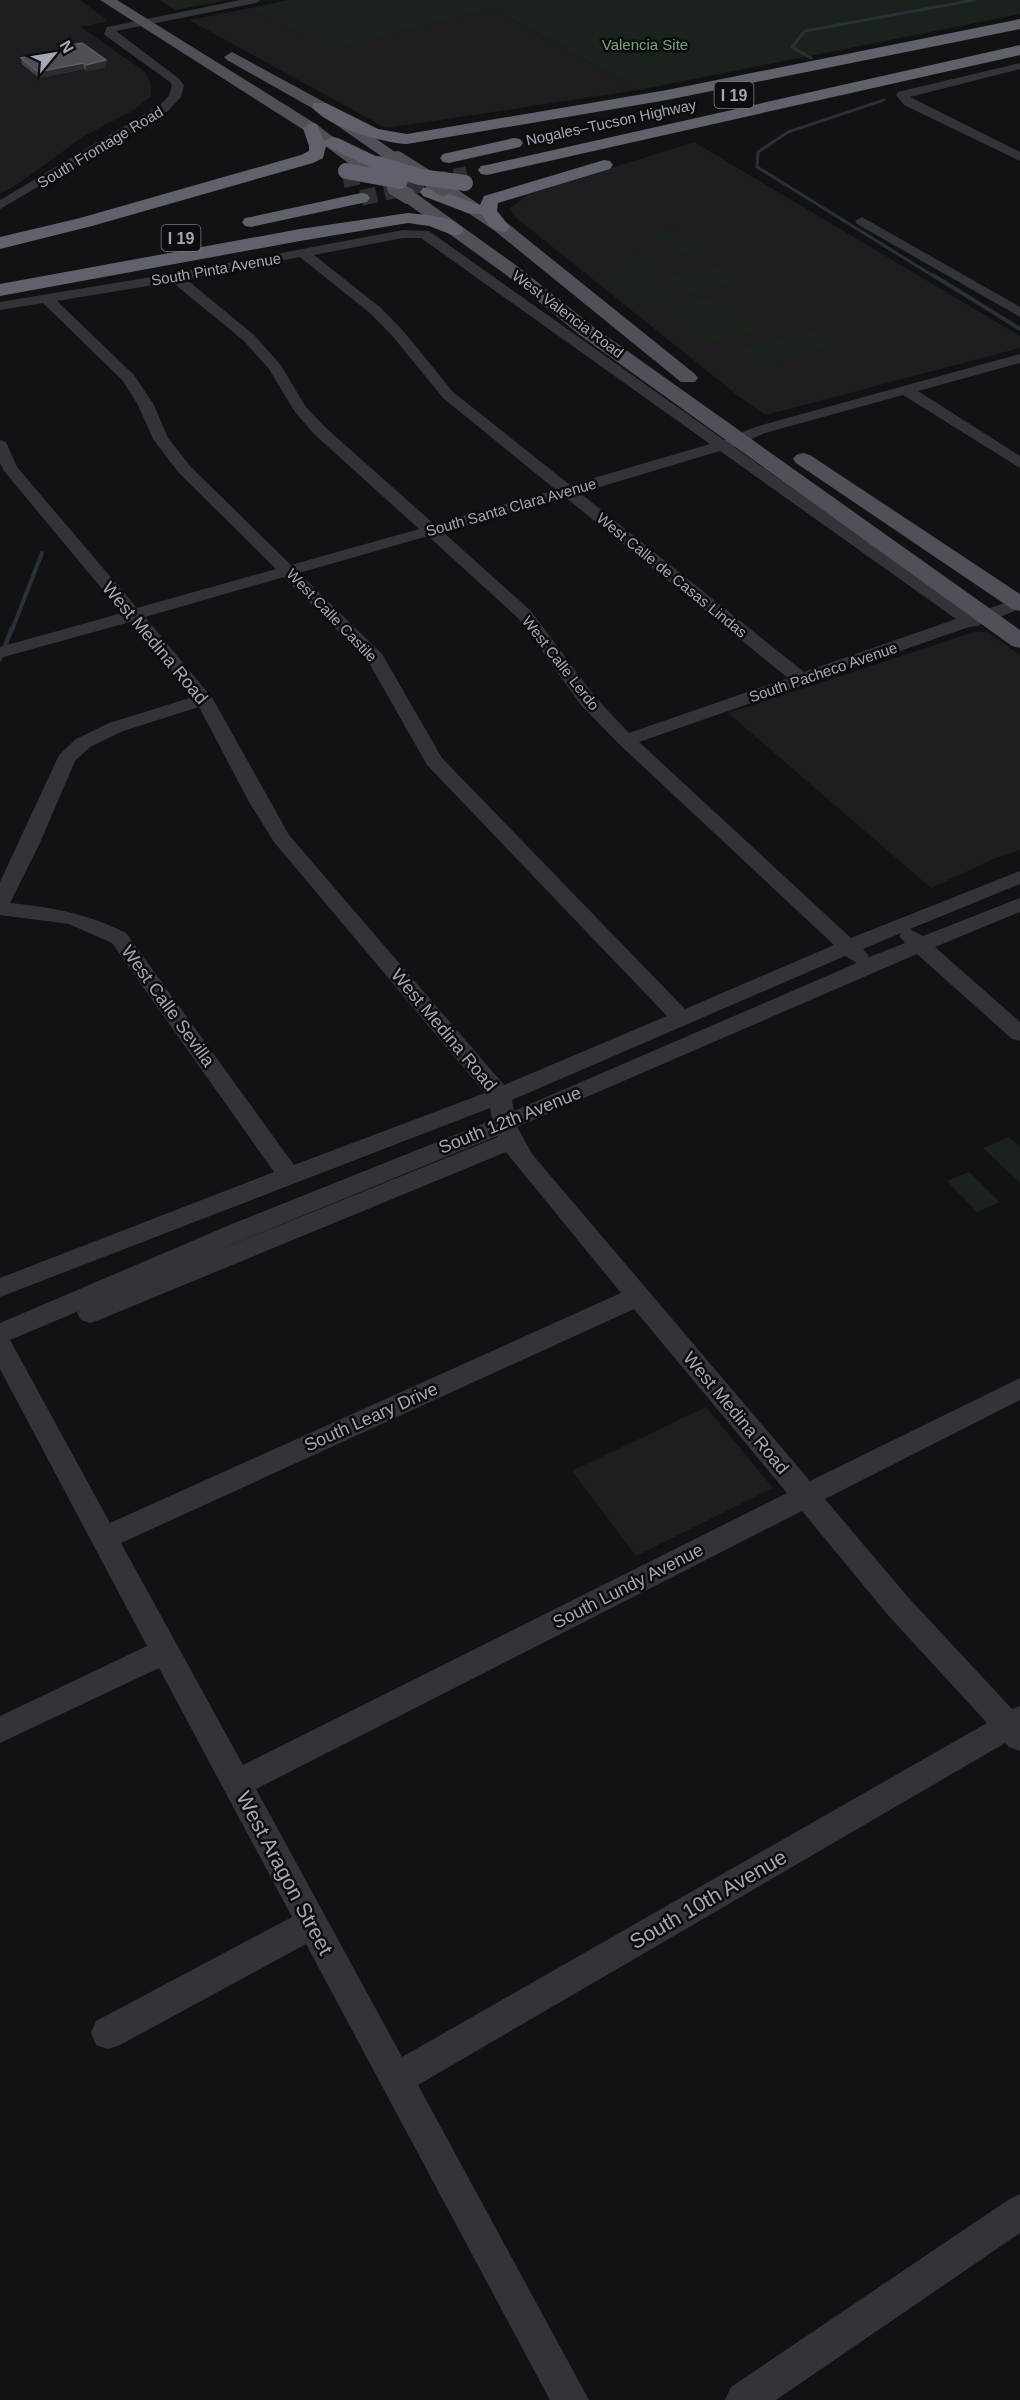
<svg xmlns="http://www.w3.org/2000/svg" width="1020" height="2400" font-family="Arial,sans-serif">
  <rect width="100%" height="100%" fill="#121214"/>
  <g fill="#1e1e21">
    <polygon points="0,0 80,0 108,21 81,27 145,72 151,84 151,96 134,110 84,136 18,184 0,194"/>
    <polygon points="250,8 333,47 493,8 639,90 386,128 189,20"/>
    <polygon points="694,142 1020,336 1020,348 766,415 737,395 514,216 510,208 529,194"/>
    <polygon points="974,632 987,632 1020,655 1020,850 996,858 931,888 728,713"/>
    <polygon points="706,1407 773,1488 636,1556 572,1471"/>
  </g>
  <g fill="#1a221b">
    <polygon points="159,0 228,0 175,10"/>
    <polygon points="288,0 1020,0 1020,14 639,90 493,8 333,48 250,8"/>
    <path d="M667,231l10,1 24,15 1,5c-23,6 -32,-3 -51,-16z"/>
    <polygon points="628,254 661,259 650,278 673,299 645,306 611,276"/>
    <polygon points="717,267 740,281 721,286 698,272"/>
    <polygon points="691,272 713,288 690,293 667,277"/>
    <polygon points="713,297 761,329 709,343 667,307"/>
    <polygon points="813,331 834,345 760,365 739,350"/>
    <polygon points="1009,1137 1020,1147 1020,1183 983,1148"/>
    <polygon points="969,1172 1000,1202 977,1212 947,1181"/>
  </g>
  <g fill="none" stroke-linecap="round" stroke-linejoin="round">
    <g stroke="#283138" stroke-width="3">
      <polyline points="811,58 792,47 805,31 974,0"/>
      <polyline points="884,100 788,132 758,152 757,167 935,277"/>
    </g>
    <g stroke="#283138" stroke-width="4">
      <polyline points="933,275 1020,329"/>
      <polyline points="12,630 42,553"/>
    </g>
    <polyline stroke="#283138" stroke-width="4.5" points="0,659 12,628"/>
    <g stroke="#2f3034" stroke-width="16" stroke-dasharray="16 8" stroke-linecap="butt">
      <polyline points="343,180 391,170"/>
      <polyline points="361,198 467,174"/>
    </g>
    <g fill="#333439" fill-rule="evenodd">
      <polygon points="240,0 261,0 256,3 116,31 178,78 184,85 181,97 168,111 0,209 0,200 160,105 169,96 172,85 170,82 106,36 104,34 107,27"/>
      <polygon points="1020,63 1020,69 910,97 1020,152 1020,161 904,105 896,95 898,92"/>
      <polygon points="862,217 1020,307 1020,317 857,224 855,221"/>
      <path d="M403,230l26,1 295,209 31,-13 265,-73v9l-102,28 102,65v12l-117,-73 -138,38 -31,14 237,167 49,-16v11l-43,17 -8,1 -330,115 212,196 169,-67v13l-110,45 13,7 97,-38v14l-85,35 85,75v19l-8,-2 -95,-85 -400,173 15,27 278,327 210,-103v22l-195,99 82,97 105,113 8,-3v45l-11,-4 -4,-4 -587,342 171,315h-39l-244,-456 -186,101 -12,4 -12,-4 -5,-12 5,-12 196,-104 -133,-249 -159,75v-27l147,-70 -147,-277v-46l232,-99 260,-104 -2,-12 -490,189v-19l274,-106 -162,-229 -43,-19 -69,-9v-33l59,-127 17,-16 33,-16 84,-26 -63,-75 -130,36v-11l122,-34 -118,-142 -4,-8v-23l6,2 11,25 120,141 139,-39 -98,-97 -25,-33 -15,-34 -15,-24 -80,-78 -43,7v-8l175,-29zM403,238h18l289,206 -140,41 -117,-93 -48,-59 -24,-25 -67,-53zM300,257l71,57 24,25 48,59 113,92 -122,34 -108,-96 -20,-21 -26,-43 -26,-29 -68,-56zM172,282l72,59 25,28 26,43 19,22 105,95 -128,36 -101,-99 -22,-28 -14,-33 -20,-30 -77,-74zM720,451l236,168 -152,53 -224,-179zM565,497l223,181 -159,55 -34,-36 -64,-86 -88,-79zM428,536l91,83 62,86 38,39 215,201 -149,64 -243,-251 -60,-104 -83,-81zM284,577l84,84 59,104 240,251 -163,69 -215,-250 -76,-136 -68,-82zM199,707l50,95 25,40 211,251 -191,72 -168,-232c-37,-19 -74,-26 -116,-30l29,-58 36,-84 15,-14 33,-16zM901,933l-2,3 6,7 -38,15 2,-2 -6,-7zM845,956l12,7 -343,148 -2,-11zM497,1136l1,1 -304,123zM506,1152l115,141 -511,230 -100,-183 69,-29 -2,2 4,7 9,3 9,-3zM634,1309l153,184 -544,272 -122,-222zM802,1511l85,103 100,109 -585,334 -146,-268z"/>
      <polygon points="1020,2194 1020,2233 776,2400 725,2400 731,2387 1008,2200"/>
    </g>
    <g fill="#4f5158" fill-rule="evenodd">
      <polygon points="100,0 117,0 316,124 373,167 371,171 359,171 304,130"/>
      <polygon points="232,52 324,102 405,159 403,163 391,163 312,108 227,60 224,57"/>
      <polygon points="443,183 449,184 507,223 695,374 698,378 695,382 681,382 495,231 437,192 435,188 437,184"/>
      <polygon points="408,191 414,192 517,266 595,328 1020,630 1020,648 1012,646 581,336 505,274 402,200 399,196 402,192"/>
      <polygon points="803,453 810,455 1020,594 1020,611 1012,609 796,463 793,459 796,455"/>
    </g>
    <g fill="#5f626a" fill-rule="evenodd">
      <path d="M1020,19v10l-353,71 -260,44c-24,-1 -80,-17 -95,-37l2,-4h12l52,26 29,5 260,-44z"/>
      <polygon points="1020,45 1020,55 487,175 481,174 478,170 481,166 487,165"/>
      <polygon points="311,123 317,124 324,141 332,137 338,138 384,160 387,164 384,168 372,168 326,146 323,158 313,163 92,226 0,249 0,237 80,218 301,155 309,151 309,146 303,128"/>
      <polygon points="514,138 520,139 523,143 520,147 449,163 443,162 440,158 443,154"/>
      <path d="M604,160l6,1 3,4 -3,4 -112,34 -1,8 13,16 -3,4c-13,3 -19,-7 -26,-17h-11l-47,-18 -3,-4 3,-4 6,-1 51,18 4,-9z"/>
      <polygon points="361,193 367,194 370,198 367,202 251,227 245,226 242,222 245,218 251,217"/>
      <path d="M408,213c17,2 45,2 56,17l-3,4 -6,2 -26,-10 -21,-3 -108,18 -300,55v-12l300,-55z"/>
    </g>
    <g stroke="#4f5158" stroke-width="16">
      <polyline points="397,159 443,188"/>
      <polyline points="395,188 408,196"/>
    </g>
    <g stroke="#5f626a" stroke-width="16">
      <polyline points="378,164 420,177 465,183"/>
      <polyline points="346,171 400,181"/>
    </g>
  </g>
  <polygon fill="#434449" points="61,47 106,60 106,67 86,71 84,69 39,78 22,64 21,58 62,50"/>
  <g fill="#2b2c2f">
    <polygon points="106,60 106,67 86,71 86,65"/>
    <polygon points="83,63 84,69 39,78 38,72"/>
  </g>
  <polygon fill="#4e4f55" stroke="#5b5d64" stroke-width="1.5" points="82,43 106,60 86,65 83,63 38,72 21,58 66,50 61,47"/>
  <g text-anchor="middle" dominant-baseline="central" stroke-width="5" stroke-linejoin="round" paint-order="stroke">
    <g font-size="15" fill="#79a17b" stroke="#0d0d0f">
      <text x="645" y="44">Valencia Site</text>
    </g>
    <g font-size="15" fill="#a3a8b5" stroke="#0d0d0f">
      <text transform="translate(611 122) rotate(-12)">Nogales–Tucson Highway</text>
      <text transform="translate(100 147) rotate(-31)">South Frontage Road</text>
      <text transform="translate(216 269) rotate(-10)">South Pinta Avenue</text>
      <text transform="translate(568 314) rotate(37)">West Valencia Road</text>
      <text transform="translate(511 507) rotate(-16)">South Santa Clara Avenue</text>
      <text transform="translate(672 575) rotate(39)">West Calle de Casas Lindas</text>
      <text transform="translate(332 615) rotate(46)">West Calle Castile</text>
      <text transform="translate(561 663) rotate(52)">West Calle Lerdo</text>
      <text transform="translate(823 672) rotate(-19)">South Pacheco Avenue</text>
    </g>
    <g fill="#0d0d0f" stroke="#767a83" stroke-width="1.5">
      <rect x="714.5" y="82" width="39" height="26" rx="4.5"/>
      <rect x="161.5" y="225" width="39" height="26" rx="4.5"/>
    </g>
    <g font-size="16" font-weight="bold" fill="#a3a8b5">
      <text x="734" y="95">I 19</text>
      <text x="181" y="238">I 19</text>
    </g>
    <g font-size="18" fill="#a3a8b5" stroke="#0d0d0f">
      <text transform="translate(155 643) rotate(50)">West Medina Road</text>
      <text transform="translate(168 1006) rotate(54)">West Calle Sevilla</text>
      <text transform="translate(444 1030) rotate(50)">West Medina Road</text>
      <text transform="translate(510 1120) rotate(-22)">South 12th Avenue</text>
      <text transform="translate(736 1413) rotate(50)">West Medina Road</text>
      <text transform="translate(371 1417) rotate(-24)">South Leary Drive</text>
      <text transform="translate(628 1586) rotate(-27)">South Lundy Avenue</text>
    </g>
    <g font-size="21" fill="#a3a8b5" stroke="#0d0d0f">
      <text transform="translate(285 1873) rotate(62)">West Aragon Street</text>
      <text transform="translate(708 1899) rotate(-30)">South 10th Avenue</text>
    </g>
  </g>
  <g transform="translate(54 54) rotate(60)" stroke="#0d0d0f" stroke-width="4.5" paint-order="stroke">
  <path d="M0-4.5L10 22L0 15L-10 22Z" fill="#a3a8b5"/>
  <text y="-9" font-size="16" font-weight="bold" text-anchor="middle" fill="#a3a8b5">N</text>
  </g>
</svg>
